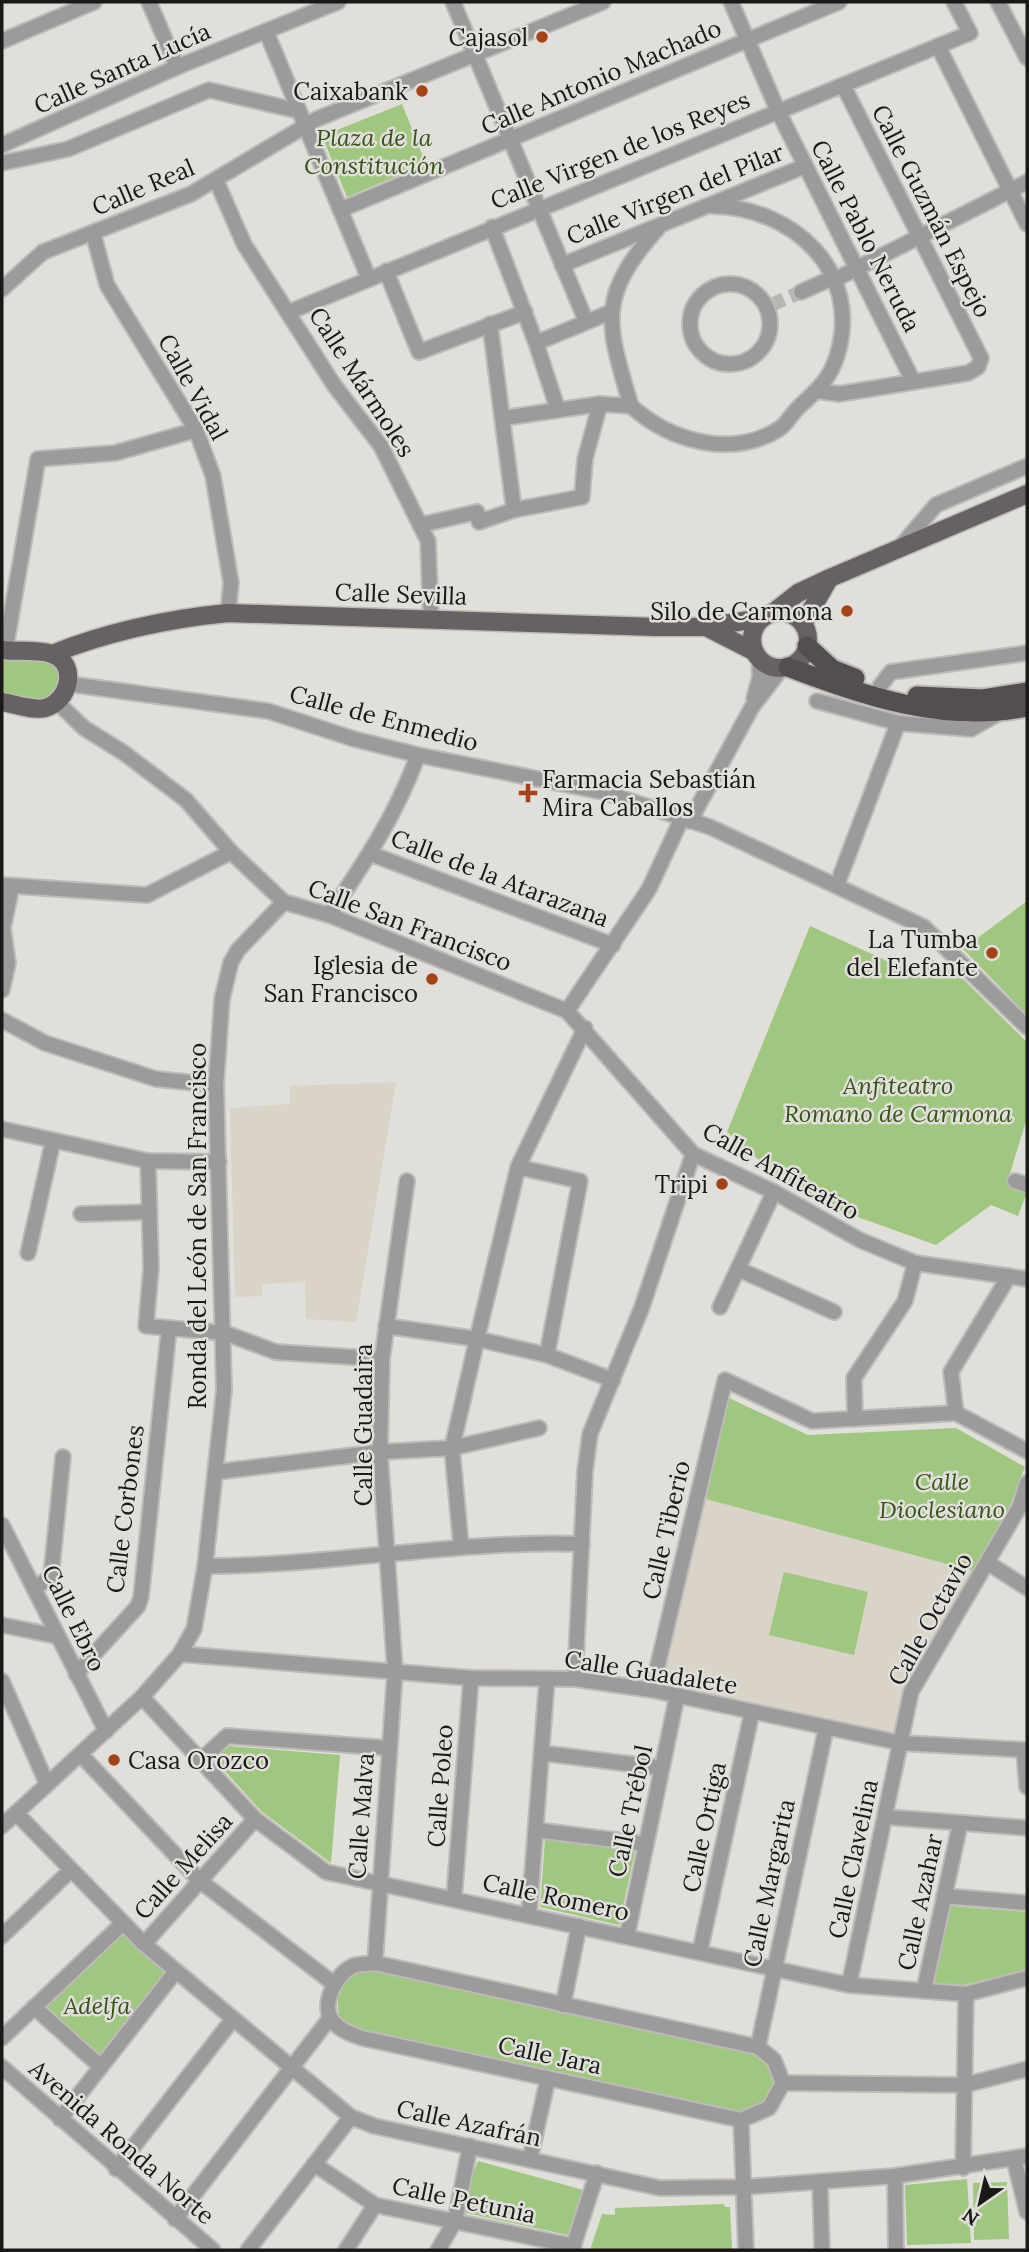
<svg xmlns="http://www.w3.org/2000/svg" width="1029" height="2252" font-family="Lora,serif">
  <rect width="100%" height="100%" fill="#e1dfda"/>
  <g fill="#d9d3c8">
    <polygon points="396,1082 356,1322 306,1319 305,1282 262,1284 262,1296 235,1297 230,1108 290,1104 290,1086"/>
    <polygon points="706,1499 973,1571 903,1690 894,1733 663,1683"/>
  </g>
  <g fill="#a0c780">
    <polygon points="402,104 426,164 347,197 322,136"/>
    <polygon points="2,653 51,660 60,668 60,690 42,702 2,695"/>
    <polygon points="1027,901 1027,1015 963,949"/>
    <polygon points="810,926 916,974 926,955 964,980 1027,1042 1027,1118 1007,1183 1027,1192 1018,1216 991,1205 936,1245 838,1210 786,1184 727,1132"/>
    <polygon points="729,1398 808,1435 956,1428 1025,1467 1007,1513 973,1571 706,1499"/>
    <polygon points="784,1572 868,1592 854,1655 769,1635"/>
    <polygon points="229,1746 340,1755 331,1863 261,1811 214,1759"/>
    <polygon points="545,1839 635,1851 619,1925 540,1907"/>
    <polygon points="951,1906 1027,1912 1027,1970 963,1985 934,1983"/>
    <polygon points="122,1924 176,1971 101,2067 34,2007"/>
    <polygon points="369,1970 756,2053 771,2064 775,2083 766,2105 740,2114 362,2033 339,2018 337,1996 348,1977"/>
    <polygon points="478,2161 591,2192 577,2237 457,2211"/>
    <polygon points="967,2179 971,2243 907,2245 905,2185"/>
    <polygon points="1007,2182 1009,2239 974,2240 973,2183"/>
    <polygon points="724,2204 725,2207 730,2207 732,2250 590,2250 602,2214 615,2215 615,2208"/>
  </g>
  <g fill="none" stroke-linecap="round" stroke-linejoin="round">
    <polyline stroke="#b9b7b3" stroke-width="14" stroke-dasharray="14 7" stroke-linecap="butt" points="771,305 801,292"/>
    <defs>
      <g id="minor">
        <polyline points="149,2 177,67"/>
        <polyline points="453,2 586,321"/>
        <polyline points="731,2 778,111 913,381"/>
        <polyline points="998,2 1027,58"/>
        <polyline points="266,31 369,279"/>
        <polyline points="2,41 94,2"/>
        <polyline points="938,46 1027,224"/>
        <polyline points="2,145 177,67 338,2"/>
        <polyline points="2,163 68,149 209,90 299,111"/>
        <polyline points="216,180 244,244 334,385 381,446 428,541 431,620"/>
        <polyline points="340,210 839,2"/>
        <polyline points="492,227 536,343 558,410"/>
        <polyline points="93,233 107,285 196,430 213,476 231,583 228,613"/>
        <polyline points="562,265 805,166"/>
        <polyline points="386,271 419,352 525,312"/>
        <polyline points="834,280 1027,182"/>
        <circle cx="730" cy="324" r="40"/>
        <polyline points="2,289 43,252 191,194 317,119 603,2"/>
        <polyline points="801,292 832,278"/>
        <polyline points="289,312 970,33 954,2"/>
        <polyline points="490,324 514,510"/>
        <polyline points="536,343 611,312"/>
        <polyline points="818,391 839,394 968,373 978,367 981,358 843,85"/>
        <path d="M631,406c39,35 100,53 148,23 8,-5 13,-16 21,-23 17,-16 30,-27 37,-50 26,-85 -44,-149 -125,-150"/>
        <path d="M631,406c-24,-83 -35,-108 27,-178"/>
        <polyline points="504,418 600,404 631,406"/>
        <polyline points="420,525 477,512 479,522 514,510 582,497 585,459 600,404"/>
        <polyline points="900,547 936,505 1027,466"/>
        <polyline points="2,644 7,640 38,459 115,453 196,430"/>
        <polyline points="69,684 268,711 354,739 418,755 603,792 710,827 924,927 1027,1027"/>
        <polyline points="880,686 891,672 1027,653"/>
        <polyline points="754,698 760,677 759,658"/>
        <polyline points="817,701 898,723"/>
        <polyline points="58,703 84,728 124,753 186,800 231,852 284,902 329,915 567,1011 693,1154 774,1192 860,1240 915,1263 1027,1279"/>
        <polyline points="690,821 752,707 782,668"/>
        <polyline points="371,854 613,945"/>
        <polyline points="2,885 147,895 231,852"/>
        <polyline points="837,885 898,723 971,729 999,713"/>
        <path d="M329,915c36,-53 67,-100 89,-160"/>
        <polyline points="2,990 8,963 3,928 12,886"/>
        <polyline points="567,1011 649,889 682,818"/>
        <polyline points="2,1020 45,1043 156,1079 216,1085"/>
        <polyline points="2,1129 148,1161 219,1162"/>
        <polyline points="148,1161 151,1268 146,1326 225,1333 276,1352 382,1359"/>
        <polyline points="518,1167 580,1181 547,1355"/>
        <polyline points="1015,1181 1027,1185"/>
        <polyline points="81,1214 148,1212"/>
        <polyline points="28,1253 53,1141"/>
        <polyline points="738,1269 834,1312"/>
        <polyline points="720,1307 774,1192"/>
        <polyline points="386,1326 477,1339 547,1355 613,1380"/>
        <polyline points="956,1413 951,1372 1009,1276"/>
        <polyline points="855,1419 854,1378 905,1301 915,1263"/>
        <polyline points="216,1472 380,1452 452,1448 539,1428"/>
        <polyline points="2,1525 106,1731"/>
        <polyline points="461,1546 452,1448 477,1339 518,1167 585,1028"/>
        <polyline points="988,1563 1027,1588"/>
        <path d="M205,1566c126,0 250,-26 377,-22"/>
        <polyline points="35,1588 51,1577 63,1457"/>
        <polyline points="2,1625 56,1636"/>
        <polyline points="180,1654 471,1678 575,1679 652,1690 901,1743 1027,1750"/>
        <polyline points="76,1674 138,1606 141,1597 169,1328"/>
        <polyline points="575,1679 585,1471 590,1434 642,1307 693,1154"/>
        <polyline points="2,1681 47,1784"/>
        <polyline points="652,1690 725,1380 812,1421 956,1413 1027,1451"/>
        <polyline points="142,1697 255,1819 326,1872 849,1985 966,1994 1027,1978"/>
        <polyline points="1024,1751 1027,1787"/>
        <polyline points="542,1753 662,1768"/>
        <polyline points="81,1755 200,1881 334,1984"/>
        <polyline points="201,1760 227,1736 388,1748"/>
        <polyline points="16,1813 144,1944 351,2117 374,2126 660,2188 744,2187 895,2176 1027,2156"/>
        <polyline points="886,1817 1027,1828"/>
        <polyline points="2,1826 142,1697 180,1654 194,1629 205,1566 224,1390 216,1085 222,999 231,962 238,950 284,902"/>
        <polyline points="536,1830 646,1844"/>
        <polyline points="944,1896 1027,1903"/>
        <polyline points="454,1899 471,1678"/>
        <polyline points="529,1915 547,1679"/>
        <polyline points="2,1936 71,1870"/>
        <polyline points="627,1936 677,1696"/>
        <polyline points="144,1944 255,1819"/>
        <polyline points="700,1951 752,1712"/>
        <path d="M375,1963l383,84 16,13 9,23 -14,25 -28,12 -379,-82c-11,-4 -26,-9 -32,-21 -7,-17 7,-44 23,-51 6,-2 16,-2 22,-3z"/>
        <polyline points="375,1963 395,1671 380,1452 382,1359 407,1181"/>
        <polyline points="849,1985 911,1692 1020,1506 1027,1483"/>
        <polyline points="924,1990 960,1824"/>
        <polyline points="563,2005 579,1926"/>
        <polyline points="34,2007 101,2067"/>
        <polyline points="2,2038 122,1924"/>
        <polyline points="758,2047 826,1728"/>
        <polyline points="2,2067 213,2250"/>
        <polyline points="783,2083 965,2085 1027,2069"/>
        <polyline points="60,2119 176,1971"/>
        <polyline points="741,2120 746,2250"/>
        <polyline points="530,2159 548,2078"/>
        <polyline points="1014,2159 1027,2212"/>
        <polyline points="314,2164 375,2205 574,2246"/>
        <polyline points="963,2168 966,1994"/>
        <polyline points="116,2169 233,2019"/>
        <polyline points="895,2176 896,2250"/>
        <polyline points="820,2182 822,2250"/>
        <polyline points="175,2219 330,2018"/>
        <polyline points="248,2250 351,2117"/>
        <polyline points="346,2250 375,2205"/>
        <polyline points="438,2250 455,2221 470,2146"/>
        <polyline points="572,2250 597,2173"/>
      </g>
      <g id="major">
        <polyline points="774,612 798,593 830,578 1027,494"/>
        <circle cx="780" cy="640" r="28"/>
        <polyline points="803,624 829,579"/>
        <polyline points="706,627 755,652"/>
        <path d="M2,650c15,2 35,-1 50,4 27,10 17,48 -7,54 -12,3 -31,-4 -43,-6"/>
        <path d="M52,654c58,-23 114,-35 176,-41l428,14h50l56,-9"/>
      </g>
      <g id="highway">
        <polyline points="807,646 832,669 855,678"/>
        <path d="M788,667c77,29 156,57 239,40"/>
        <polyline points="917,696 983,699 1027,692"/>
      </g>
    </defs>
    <use href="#minor" stroke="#bdbbb7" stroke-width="18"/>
    <use href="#major" stroke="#bdbbb7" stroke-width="21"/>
    <use href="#highway" stroke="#bdbbb7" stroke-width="23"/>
    <use href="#minor" stroke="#9d9a9b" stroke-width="14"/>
    <use href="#major" stroke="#666263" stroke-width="18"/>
    <use href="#highway" stroke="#534e4f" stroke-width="19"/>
  </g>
  <g fill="#a64213" stroke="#e1dfda" stroke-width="2.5">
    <circle cx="542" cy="37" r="7"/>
    <circle cx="422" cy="91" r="7"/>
    <circle cx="847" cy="611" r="7"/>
    <path d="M524.5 782.5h7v7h7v7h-7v7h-7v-7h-7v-7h7z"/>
    <circle cx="992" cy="953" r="7"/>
    <circle cx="432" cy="979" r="7"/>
    <circle cx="722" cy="1184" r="7"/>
    <circle cx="114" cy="1760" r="7"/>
  </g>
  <g text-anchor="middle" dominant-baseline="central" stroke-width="5" stroke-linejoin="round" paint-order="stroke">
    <g font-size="24" fill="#1a1917" stroke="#e1dfda" text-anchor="end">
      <text x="528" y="37">Cajasol</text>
      <text x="408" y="91">Caixabank</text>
      <text x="833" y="611">Silo de Carmona</text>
      <text x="542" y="779" text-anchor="start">Farmacia Sebastián<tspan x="542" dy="28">Mira Caballos</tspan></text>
      <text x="978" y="939">La Tumba<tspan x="978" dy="28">del Elefante</tspan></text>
      <text x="418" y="965">Iglesia de<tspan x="418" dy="28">San Francisco</tspan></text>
      <text x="708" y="1184">Tripi</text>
      <text x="128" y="1760" text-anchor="start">Casa Orozco</text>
    </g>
    <g font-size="24" fill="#1a1917" stroke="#e1dfda">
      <text transform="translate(122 68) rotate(-24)">Calle Santa Lucía</text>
      <text transform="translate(601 77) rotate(-23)">Calle Antonio Machado</text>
      <text transform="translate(620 150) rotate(-22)">Calle Virgen de los Reyes</text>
      <text transform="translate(143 187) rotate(-23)">Calle Real</text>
      <text transform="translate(675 194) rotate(-22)">Calle Virgen del Pilar</text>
      <text transform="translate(932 211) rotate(63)">Calle Guzmán Espejo</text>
      <text transform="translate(866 236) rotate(63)">Calle Pablo Neruda</text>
      <text transform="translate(362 382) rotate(57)">Calle Mármoles</text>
      <text transform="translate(193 387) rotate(61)">Calle Vidal</text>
      <text transform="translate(401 594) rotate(2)">Calle Sevilla</text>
      <text transform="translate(384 718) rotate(15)">Calle de Enmedio</text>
      <text transform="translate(500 878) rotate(21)">Calle de la Atarazana</text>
      <text transform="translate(410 925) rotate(21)">Calle San Francisco</text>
      <text transform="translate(781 1171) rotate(29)">Calle Anfiteatro</text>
      <text transform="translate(197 1226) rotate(-90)">Ronda del León de San Francisco</text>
      <text transform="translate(363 1425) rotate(-90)">Calle Guadaira</text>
      <text transform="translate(125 1509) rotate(-83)">Calle Corbones</text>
      <text transform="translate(666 1530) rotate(-77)">Calle Tiberio</text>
      <text transform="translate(74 1618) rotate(64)">Calle Ebro</text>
      <text transform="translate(930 1619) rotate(-61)">Calle Octavio</text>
      <text transform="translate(651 1672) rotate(9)">Calle Guadalete</text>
      <text transform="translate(440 1786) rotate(-86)">Calle Poleo</text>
      <text transform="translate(630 1811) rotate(-78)">Calle Trébol</text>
      <text transform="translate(361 1816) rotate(-86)">Calle Malva</text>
      <text transform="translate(704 1827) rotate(-78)">Calle Ortiga</text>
      <text transform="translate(853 1859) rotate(-78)">Calle Clavelina</text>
      <text transform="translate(183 1866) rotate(-48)">Calle Melisa</text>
      <text transform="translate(769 1883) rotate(-78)">Calle Margarita</text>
      <text transform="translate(556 1897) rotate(12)">Calle Romero</text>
      <text transform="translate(920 1902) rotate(-78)">Calle Azahar</text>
      <text transform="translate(550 2055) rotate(12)">Calle Jara</text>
      <text transform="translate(469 2123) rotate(12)">Calle Azafrán</text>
      <text transform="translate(122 2142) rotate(41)">Avenida Ronda Norte</text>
      <text transform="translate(464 2200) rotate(12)">Calle Petunia</text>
    </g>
    <g font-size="24" font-style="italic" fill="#365319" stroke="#e1dfda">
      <text x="374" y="137">Plaza de la<tspan x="374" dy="28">Constitución</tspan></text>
      <text x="898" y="1085">Anfiteatro<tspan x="898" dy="28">Romano de Carmona</tspan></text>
      <text x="942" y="1481">Calle<tspan x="942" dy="28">Dioclesiano</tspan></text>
      <text x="97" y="2005">Adelfa</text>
    </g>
  </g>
  <rect width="1029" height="2252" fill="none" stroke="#1a1917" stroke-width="7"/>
  <g transform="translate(980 2203) rotate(214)" stroke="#e1dfda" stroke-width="5" paint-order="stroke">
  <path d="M0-5L12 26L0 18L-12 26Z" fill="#1a1917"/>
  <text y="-10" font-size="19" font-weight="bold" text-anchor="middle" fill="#1a1917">N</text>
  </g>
</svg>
